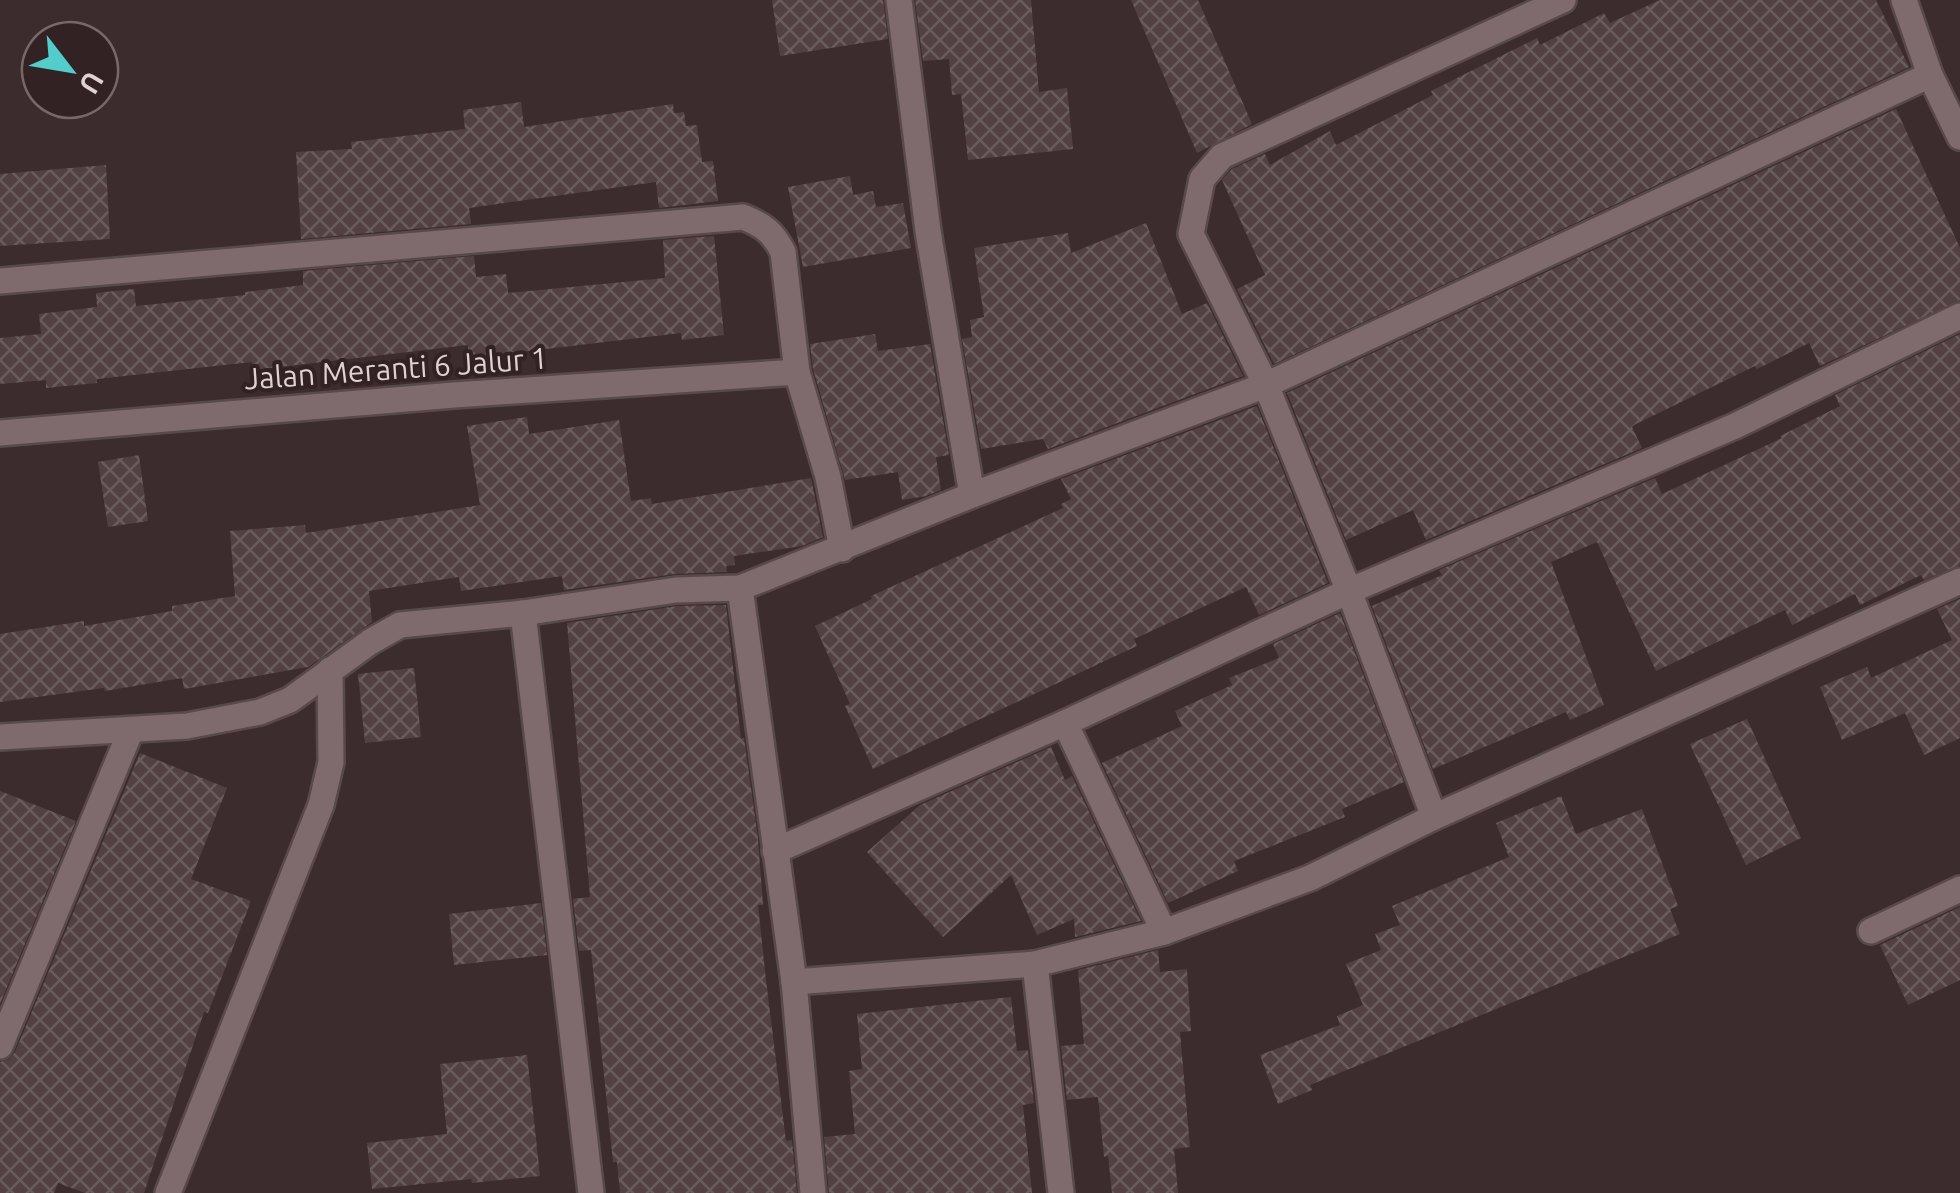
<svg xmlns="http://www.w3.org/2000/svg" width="1960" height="1193" font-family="Ubuntu,sans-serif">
  <defs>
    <pattern id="building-cross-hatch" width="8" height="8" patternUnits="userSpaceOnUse" patternTransform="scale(2.5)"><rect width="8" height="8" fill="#524042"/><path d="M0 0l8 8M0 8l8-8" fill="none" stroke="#6a5b5c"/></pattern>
  </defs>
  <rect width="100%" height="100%" fill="#3d2c2e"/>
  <g fill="url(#building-cross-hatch)">
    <polygon points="772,0 883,0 888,39 780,56"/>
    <polygon points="915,0 1031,0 1039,92 1067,88 1073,149 968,160 961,94 952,95 949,59 923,61"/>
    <polygon points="1131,0 1198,0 1252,124 1197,153"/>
    <polygon points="1660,0 1876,0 1909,67 1274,364 1237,289 1265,275 1222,180 1232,169 1265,154 1270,165 1330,131 1336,145 1433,95 1431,91 1537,38 1540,45 1604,13 1610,23"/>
    <polygon points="521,102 524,127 673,104 674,113 684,112 686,126 697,125 702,162 713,161 718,201 659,208 656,182 469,208 471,224 301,239 296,152 352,149 351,142 465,129 463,110"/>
    <polygon points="1896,109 1960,248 1960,300 1820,366 1809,343 1757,369 1755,366 1634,425 1632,427 1642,448 1426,540 1413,510 1346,540 1287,393"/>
    <polygon points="106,165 110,239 0,246 0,174"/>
    <polygon points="850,176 853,195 873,191 876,207 903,203 911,248 803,267 788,187"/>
    <polygon points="1146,223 1182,314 1207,303 1243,376 1048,449 1043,439 981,449 962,339 972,337 970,320 984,317 974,248 1068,233 1071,253"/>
    <polygon points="714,236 724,335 682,340 681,333 469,358 468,345 253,370 252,362 97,379 97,383 46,388 46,380 0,384 0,338 41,334 39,314 97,307 96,293 134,289 136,306 245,295 245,292 303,285 303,271 474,256 476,277 506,274 508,293 665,278 663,240"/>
    <polygon points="875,334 878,351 930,344 949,455 936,457 941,490 926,496 902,500 898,472 845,480 813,369 810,344"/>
    <polygon points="1960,334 1960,565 1924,580 1921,575 1860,605 1855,594 1792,625 1785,610 1656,671 1597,542 1551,562 1604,705 1570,720 1566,712 1433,769 1372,606 1442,575 1439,570 1655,478 1662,494 1782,438 1780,436 1840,406 1835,395"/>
    <polygon points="1257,406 1328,583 1259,615 1246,587 1134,639 1137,646 873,769 845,706 850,704 815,626 872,599 871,596 1063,508 1061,504 1071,499 1061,479"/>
    <polygon points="527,417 529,434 619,420 631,501 651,498 652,504 811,478 823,537 802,546 734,556 735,565 726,566 727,572 674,574 564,590 562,576 461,591 459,577 369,591 372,622 308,667 184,689 182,678 105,691 104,688 0,702 0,634 84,621 84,626 172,611 172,606 235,596 230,531 305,525 306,533 480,505 467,426"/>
    <polygon points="139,455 148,521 108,527 98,462"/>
    <polygon points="1960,599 1960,738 1924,755 1905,713 1842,740 1820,687 1867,667 1871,678 1952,640 1937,609"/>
    <polygon points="726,605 741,739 744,738 758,838 763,905 758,905 766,980 786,1141 792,1140 797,1193 620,1193 617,1162 613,1162 591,950 579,951 573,899 590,897 567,623 677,606"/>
    <polygon points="1340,613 1404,782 1342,809 1345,817 1234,861 1238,871 1168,903 1102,763 1182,726 1175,711 1232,685 1229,678 1279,658 1273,644"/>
    <polygon points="414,668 421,737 365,743 358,674"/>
    <polygon points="1747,719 1801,838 1746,865 1690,744"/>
    <polygon points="1051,747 1065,780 1072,776 1141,921 1075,937 1074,919 1037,935 1011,875 943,937 867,852 920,805"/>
    <polygon points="140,753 227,788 191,879 251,901 208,1013 204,1012 144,1193 85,1193 58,1183 54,1193 0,1193 0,1062 9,1059 15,1052"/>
    <polygon points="0,791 76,821 0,1004"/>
    <polygon points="1561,796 1576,834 1642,809 1678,906 1670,909 1680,934 1310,1085 1312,1090 1278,1104 1260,1055 1340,1025 1337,1016 1363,1005 1346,964 1381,950 1375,934 1400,925 1392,906 1509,857 1496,823"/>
    <polygon points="541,903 547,955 454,965 449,914"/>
    <polygon points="1960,907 1960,980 1908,1005 1880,945"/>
    <polygon points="1158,950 1160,972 1187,969 1191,1031 1180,1032 1190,1147 1174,1149 1178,1193 1112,1193 1108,1156 1104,1157 1098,1097 1067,1100 1061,1046 1084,1044 1078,970"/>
    <polygon points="1011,997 1017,1051 1028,1050 1034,1103 1023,1105 1032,1193 829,1193 824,1137 855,1134 849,1071 862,1069 857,1014"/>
    <polygon points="527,1055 540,1176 472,1183 471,1179 372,1189 367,1143 447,1134 440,1064"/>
  </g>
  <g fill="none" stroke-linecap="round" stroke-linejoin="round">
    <defs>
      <g id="minor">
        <polyline points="899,0 928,231 972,495"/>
        <polyline points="1904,0 1930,75 1960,137"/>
        <path d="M0,281l743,-64c20,8 30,15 40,35l14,120 31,105 14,72"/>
        <polyline points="0,433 454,395 797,372"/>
        <polyline points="740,588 794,982 813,1193"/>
        <polyline points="523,613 591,1193"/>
        <polyline points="1065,723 1164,932"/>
        <polyline points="0,737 187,726 260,712 290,700 370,642 400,625 523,613 676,590 740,588 972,495 1266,385 1930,75"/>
        <polyline points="1434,817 1349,591 1266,385 1191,234 1202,179 1222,156 1563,0"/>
        <polyline points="775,851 1065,723 1349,591 1735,426 1960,316"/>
        <polyline points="1871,931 1960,889"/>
        <polyline points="1035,964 1061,1193"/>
        <polyline points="794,982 1035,964 1164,932 1310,878 1434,817 1960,581"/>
        <polyline points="0,1046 131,730"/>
        <polyline points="168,1193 321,805 331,762 330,670"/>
      </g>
    </defs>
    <use href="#minor" stroke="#58494b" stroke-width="30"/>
    <use href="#minor" stroke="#7f6b6d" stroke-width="25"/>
  </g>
  <g text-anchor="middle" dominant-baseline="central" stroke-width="8" stroke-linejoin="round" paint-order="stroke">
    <g font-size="30" fill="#ded2d3" stroke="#332224">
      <text transform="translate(396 368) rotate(-4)">Jalan Meranti 6 Jalur 1</text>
    </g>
  </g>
  <g transform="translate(70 70) rotate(121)"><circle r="48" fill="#332224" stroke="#77686a" stroke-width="2.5"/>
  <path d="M0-8L18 38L0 25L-18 38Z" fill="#53cdcb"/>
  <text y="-15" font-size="28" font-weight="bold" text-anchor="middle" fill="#ded2d3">U</text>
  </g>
</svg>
